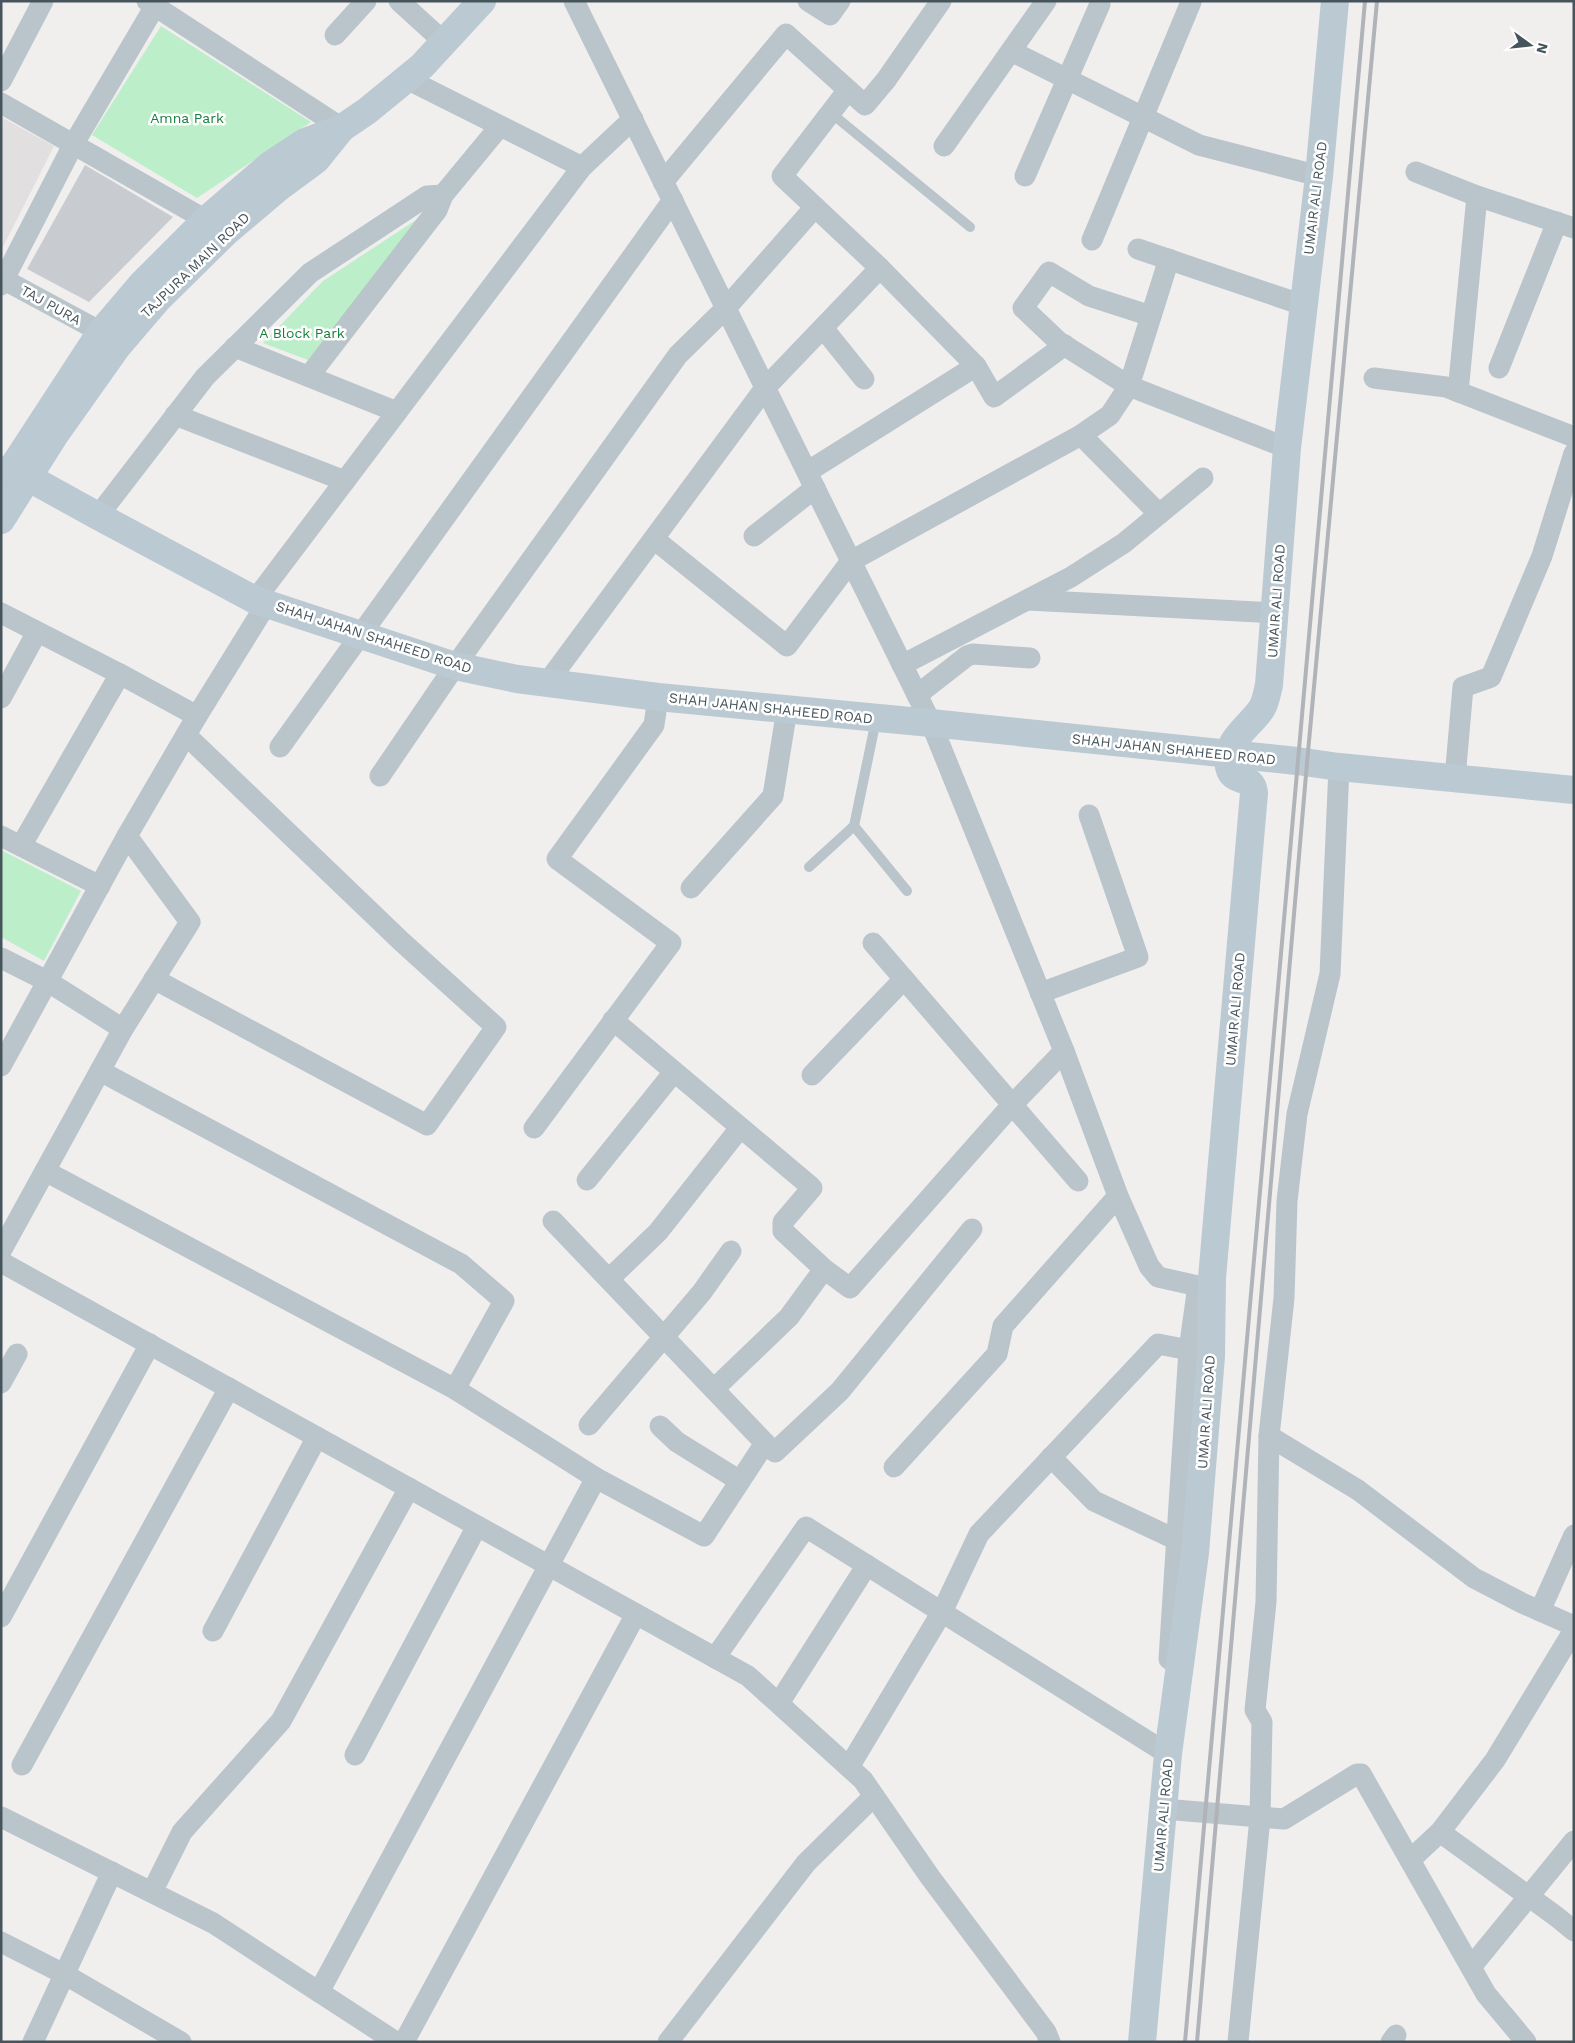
<svg xmlns="http://www.w3.org/2000/svg" width="1575" height="2043" font-family="'Work Sans',sans-serif">
  <rect width="100%" height="100%" fill="#f1eeee"/>
  <polygon fill="#e2dfe0" points="1,117 54,146 1,251"/>
  <g fill="#bcefc9">
    <polygon points="161,26 311,122 197,198 92,135"/>
    <polygon points="425,214 308,360 263,343 323,281"/>
    <polygon points="1,850 81,891 44,961 1,937"/>
  </g>
  <polygon fill="#c8ccd1" points="85,165 173,217 89,302 27,269"/>
  <g fill="none" stroke-linecap="round" stroke-linejoin="round">
    <g stroke="#b9c5cb" stroke-width="10">
      <polyline points="831,113 970,227"/>
      <polyline points="854,826 907,891"/>
      <polyline points="809,867 854,826 876,720"/>
    </g>
    <g stroke="#b9c5cb" stroke-width="21">
      <polyline points="147,1 342,128"/>
      <polyline points="399,1 444,42"/>
      <polyline points="574,1 931,723 1064,1051 1118,1196 1149,1266 1158,1277 1198,1286 1189,1350 1169,1659"/>
      <polyline points="808,1 830,15 840,1"/>
      <polyline points="335,35 366,1"/>
      <polyline points="1011,51 1199,145 1319,176"/>
      <polyline points="407,79 582,167"/>
      <polyline points="1,81 43,1"/>
      <polyline points="848,90 782,176 880,268 976,366 994,397 1065,345"/>
      <polyline points="1,103 206,220"/>
      <polyline points="944,146 1046,1"/>
      <polyline points="1416,172 1477,196 1574,228"/>
      <polyline points="1025,176 1100,4"/>
      <polyline points="663,182 786,34 865,105 886,80 941,1"/>
      <polyline points="1092,240 1191,2"/>
      <polyline points="1138,249 1303,305"/>
      <polyline points="1,278 101,332"/>
      <polyline points="1,285 73,145 158,1"/>
      <polyline points="1151,316 1089,296 1049,272 1023,308 1059,342 1129,386 1287,448"/>
      <polyline points="823,328 864,379"/>
      <polyline points="235,347 397,412"/>
      <polyline points="1499,368 1557,222"/>
      <polyline points="309,376 437,210 443,195 500,126"/>
      <polyline points="1374,378 1446,387 1574,437"/>
      <polyline points="1458,392 1477,196"/>
      <polyline points="175,415 345,481"/>
      <polyline points="1081,435 1159,514"/>
      <polyline points="807,472 976,366"/>
      <polyline points="98,516 205,377 310,273 427,196 443,195"/>
      <polyline points="754,536 815,488"/>
      <polyline points="654,539 787,646 851,561 1081,435 1110,415 1129,386 1169,259"/>
      <polyline points="255,600 582,167 633,119"/>
      <polyline points="1028,600 1275,613"/>
      <polyline points="1,613 120,674 197,716"/>
      <polyline points="902,665 1071,577 1124,543 1203,478"/>
      <polyline points="547,683 765,388 880,268"/>
      <polyline points="917,695 967,656 973,654 1030,658"/>
      <polyline points="1,698 37,632"/>
      <polyline points="280,747 673,200"/>
      <polyline points="380,776 455,666 678,355 726,308 815,207"/>
      <polyline points="1455,778 1463,687 1491,677 1542,556 1574,453"/>
      <polyline points="1,836 100,886"/>
      <polyline points="21,846 120,674"/>
      <polyline points="691,888 773,796 787,709"/>
      <polyline points="873,943 1078,1181"/>
      <polyline points="1,958 47,981 123,1029"/>
      <polyline points="154,979 427,1125 496,1027 402,942 186,735"/>
      <polyline points="1040,993 1138,957 1089,815"/>
      <polyline points="613,1020 809,1185 812,1188 783,1222 783,1231 824,1269 850,1288 1012,1105 1064,1051"/>
      <polyline points="1,1066 127,836"/>
      <polyline points="100,1071 461,1264 504,1301 455,1389"/>
      <polyline points="812,1075 904,979"/>
      <polyline points="534,1128 671,943 557,859 654,725 658,697"/>
      <polyline points="45,1171 455,1389 596,1478 704,1536 765,1443 553,1221"/>
      <polyline points="587,1180 674,1072"/>
      <polyline points="1,1251 123,1029 190,922 127,836 197,716 267,603"/>
      <polyline points="1,1262 748,1676 863,1780 930,1877 1046,2032 1050,2042"/>
      <polyline points="609,1279 658,1232 740,1128"/>
      <polyline points="1,1383 17,1354"/>
      <polyline points="714,1389 789,1317 824,1269"/>
      <polyline points="589,1425 702,1292 731,1251"/>
      <polyline points="660,1426 677,1442 740,1481"/>
      <polyline points="1269,1436 1358,1490 1474,1578 1522,1603 1574,1626"/>
      <polyline points="765,1443 775,1452 840,1391 972,1229"/>
      <polyline points="1051,1457 1094,1501 1177,1540"/>
      <polyline points="894,1467 997,1354 1003,1326 1118,1196"/>
      <polyline points="1540,1611 1574,1535"/>
      <polyline points="1,1617 150,1344"/>
      <polyline points="213,1631 317,1437"/>
      <polyline points="715,1658 806,1527 1168,1754"/>
      <polyline points="779,1703 867,1565"/>
      <polyline points="355,1755 477,1526"/>
      <polyline points="22,1765 229,1388"/>
      <polyline points="849,1767 942,1612 979,1534 1158,1344 1189,1350"/>
      <polyline points="1163,1809 1284,1819 1357,1774 1361,1774 1486,1994 1526,2042"/>
      <polyline points="1,1817 213,1923 396,2042"/>
      <polyline points="1440,1832 1557,1917 1574,1931"/>
      <polyline points="1410,1860 1440,1832 1495,1760 1574,1630"/>
      <polyline points="152,1892 182,1832 281,1721 409,1488"/>
      <polyline points="1,1942 64,1974 181,2042"/>
      <polyline points="1471,1967 1574,1841"/>
      <polyline points="319,1992 596,1478"/>
      <polyline points="33,2042 112,1872"/>
      <polyline points="404,2042 636,1614"/>
      <polyline points="668,2042 806,1863 874,1796"/>
      <polyline points="1238,2042 1260,1818 1262,1722 1255,1710 1266,1602 1269,1436 1284,1298 1287,1201 1297,1114 1330,974 1339,767"/>
      <polyline points="1391,2042 1396,2035"/>
    </g>
    <g stroke="#bbc9d2" stroke-width="28">
      <polyline points="11,468 98,516 255,600 455,666 517,679 658,697 931,723 1297,761 1339,767 1574,790"/>
      <polyline points="1,485 101,332 141,285 206,220 270,165 305,142 342,128 367,111 422,66 482,1"/>
      <polyline points="1,520 54,436 117,347 158,299 226,232 278,188 316,160 341,129"/>
      <path d="M1142,2042l26,-288 27,-201 16,-197 1,-78 42,-485c-2,-20 -21,-8 -25,-26 -5,-27 21,-40 33,-59 4,-7 5,-15 7,-23l18,-237 32,-272 16,-175"/>
    </g>
    <g stroke="#b0b4b8" stroke-width="4">
      <polyline points="1185,2042 1365,1"/>
      <polyline points="1197,2042 1307,763 1377,1"/>
    </g>
  </g>
  <g text-anchor="middle" dominant-baseline="central" stroke-width="5" stroke-linejoin="round" paint-order="stroke">
    <g font-size="14" fill="#177d3d" stroke="#fff">
      <text x="187" y="118">Amna Park</text>
      <text x="302" y="333">A Block Park</text>
    </g>
    <g font-size="14" fill="#46545b" stroke="#fff">
      <text transform="translate(1315 198) rotate(-83)">UMAIR ALI ROAD</text>
      <text transform="translate(195 265) rotate(-44)">TAJPURA MAIN ROAD</text>
      <text transform="translate(51 305) rotate(29)">TAJ PURA</text>
      <text transform="translate(1276 601) rotate(-86)">UMAIR ALI ROAD</text>
      <text transform="translate(374 637) rotate(18)">SHAH JAHAN SHAHEED ROAD</text>
      <text transform="translate(771 708) rotate(6)">SHAH JAHAN SHAHEED ROAD</text>
      <text transform="translate(1174 749) rotate(6)">SHAH JAHAN SHAHEED ROAD</text>
      <text transform="translate(1235 1009) rotate(-85)">UMAIR ALI ROAD</text>
      <text transform="translate(1206 1412) rotate(-86)">UMAIR ALI ROAD</text>
      <text transform="translate(1163 1815) rotate(-85)">UMAIR ALI ROAD</text>
    </g>
  </g>
  <rect width="1575" height="2043" fill="none" stroke="#46545b" stroke-width="5"/>
  <g transform="translate(1530 45) rotate(105)" stroke="#ffffff" stroke-width="4" paint-order="stroke">
  <path d="M0-4L9 19L0 12L-9 19Z" fill="#46545b"/>
  <text y="-8" font-size="14" font-weight="bold" text-anchor="middle" fill="#46545b">N</text>
  </g>
</svg>
